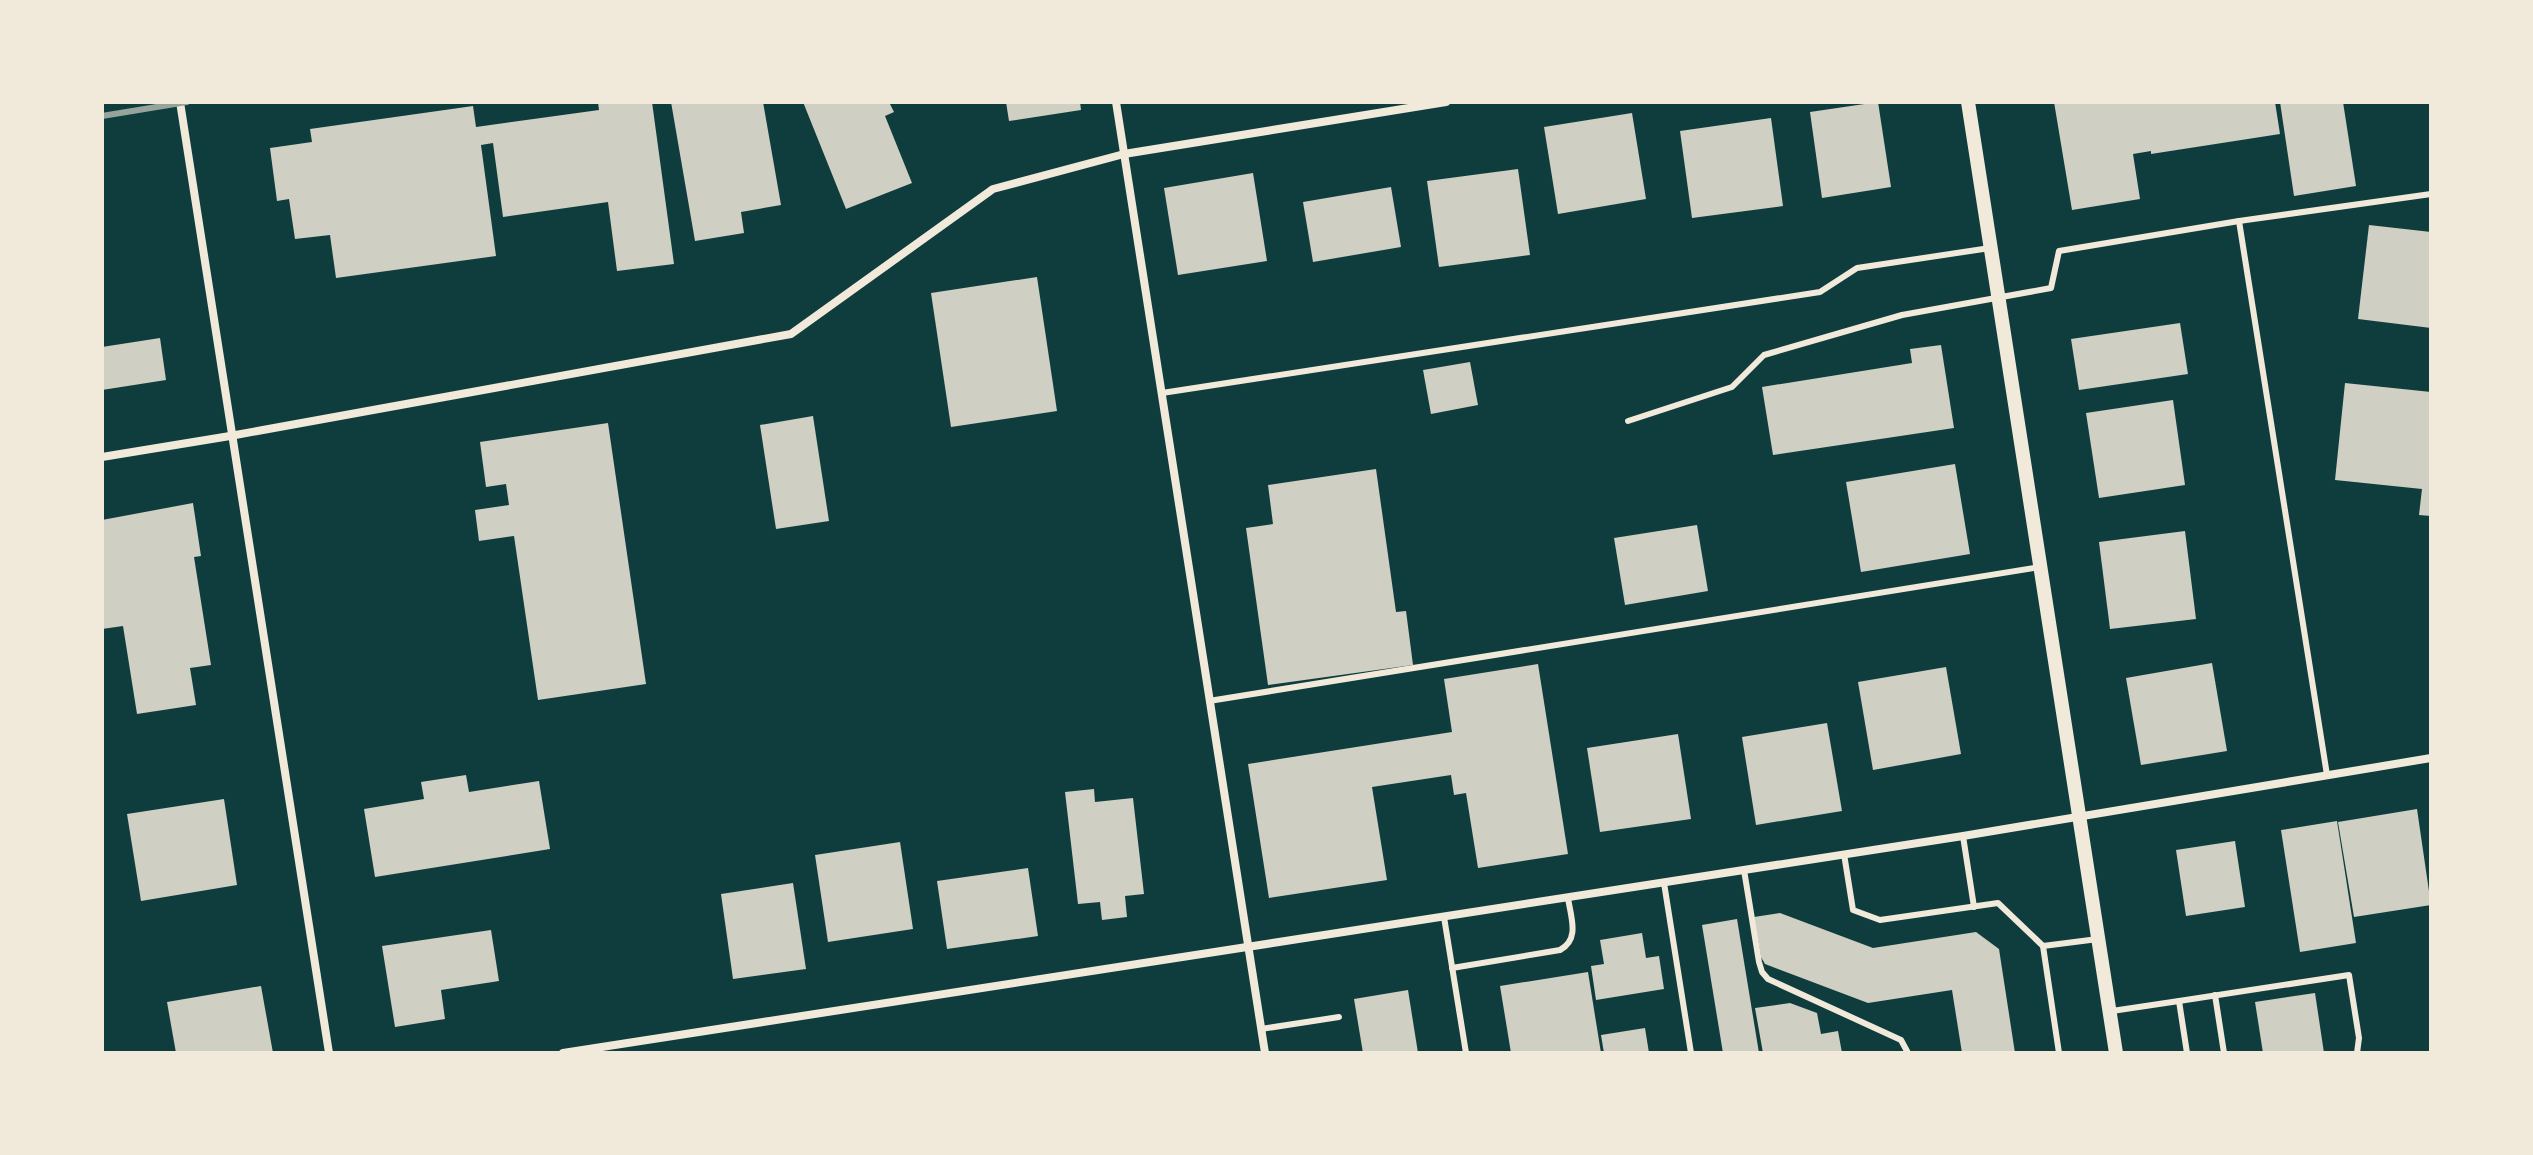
<svg xmlns="http://www.w3.org/2000/svg" width="2533" height="1155" font-family="Arial,sans-serif">
  <rect width="100%" height="100%" fill="#0f3d3e"/>
  <g fill="#cfcfc3">
    <polygon points="598,102 652,102 674,264 617,271 608,202 503,217 493,143 481,145 496,256 336,278 330,235 295,239 289,199 277,201 270,148 312,142 310,129 473,106 476,127 599,110"/>
    <polygon points="671,102 763,102 781,205 741,212 744,233 695,241"/>
    <polygon points="803,102 889,102 894,112 885,116 912,183 846,209"/>
    <polygon points="1006,102 1080,102 1081,110 1009,121"/>
    <polygon points="1878,102 1891,187 1822,198 1810,112"/>
    <polygon points="2054,102 2275,102 2280,134 2151,154 2151,151 2133,154 2140,199 2072,210"/>
    <polygon points="2280,102 2343,102 2356,186 2294,196"/>
    <polygon points="1632,113 1646,199 1558,214 1544,127"/>
    <polygon points="1771,118 1783,206 1692,218 1680,131"/>
    <polygon points="1518,169 1530,255 1439,267 1427,181"/>
    <polygon points="1253,173 1267,261 1178,275 1164,188"/>
    <polygon points="1391,187 1401,247 1313,262 1303,202"/>
    <polygon points="2369,225 2431,232 2431,328 2358,319"/>
    <polygon points="1037,277 1057,411 951,427 931,293"/>
    <polygon points="2180,323 2188,374 2079,390 2071,339"/>
    <polygon points="160,338 166,380 102,390 102,347"/>
    <polygon points="1941,345 1954,428 1773,455 1762,387 1912,363 1910,349"/>
    <polygon points="1470,362 1478,405 1431,414 1423,370"/>
    <polygon points="2345,383 2431,392 2431,516 2419,515 2422,489 2335,480"/>
    <polygon points="2173,400 2185,485 2099,498 2086,413"/>
    <polygon points="813,416 829,521 776,529 760,425"/>
    <polygon points="608,423 646,684 538,700 514,536 479,541 475,510 509,505 506,484 486,487 480,442"/>
    <polygon points="1955,464 1970,554 1861,572 1846,482"/>
    <polygon points="1376,469 1396,612 1406,611 1413,665 1268,685 1246,528 1273,524 1268,485"/>
    <polygon points="193,503 201,556 194,557 211,665 190,668 196,705 137,714 123,626 102,629 102,520"/>
    <polygon points="1697,525 1708,591 1625,605 1614,538"/>
    <polygon points="2185,531 2196,619 2110,629 2099,542"/>
    <polygon points="2212,663 2227,751 2141,765 2126,678"/>
    <polygon points="1538,664 1568,854 1478,868 1466,793 1454,795 1451,775 1372,787 1387,880 1269,898 1248,764 1452,732 1444,679"/>
    <polygon points="1946,667 1961,754 1873,770 1858,682"/>
    <polygon points="1827,723 1842,811 1756,825 1742,737"/>
    <polygon points="1678,734 1691,819 1600,832 1587,748"/>
    <polygon points="466,775 469,792 539,781 550,849 375,877 364,809 424,799 421,782"/>
    <polygon points="1094,789 1095,802 1133,798 1144,894 1125,896 1127,917 1102,920 1100,902 1078,904 1065,792"/>
    <polygon points="224,799 237,885 141,901 127,814"/>
    <polygon points="2417,809 2431,905 2354,917 2338,822"/>
    <polygon points="2337,821 2356,943 2300,952 2281,830"/>
    <polygon points="2235,841 2245,907 2186,916 2176,850"/>
    <polygon points="900,842 913,929 828,942 815,855"/>
    <polygon points="1028,868 1038,936 947,949 937,881"/>
    <polygon points="793,883 806,969 733,979 721,894"/>
    <polygon points="1780,913 1873,948 1976,932 1999,949 2015,1053 1962,1053 1952,990 1868,1003 1765,964 1761,957 1754,917"/>
    <polygon points="1737,919 1759,1053 1723,1053 1702,925"/>
    <polygon points="491,930 499,981 441,990 445,1019 395,1027 382,946"/>
    <polygon points="1642,933 1646,958 1659,956 1664,989 1596,1000 1591,966 1604,964 1600,940"/>
    <polygon points="1588,972 1601,1053 1511,1053 1500,986"/>
    <polygon points="261,986 273,1053 176,1053 167,1002"/>
    <polygon points="1408,990 1418,1053 1363,1053 1354,999"/>
    <polygon points="2315,993 2324,1053 2263,1053 2255,1002"/>
    <polygon points="1790,1003 1817,1013 1821,1034 1838,1031 1842,1053 1763,1053 1755,1008"/>
    <polygon points="1645,1028 1649,1053 1604,1053 1601,1035"/>
  </g>
  <g fill="none" stroke-linecap="round" stroke-linejoin="round">
    <g stroke="#f1e9da" stroke-width="6">
      <polyline points="2239,221 2327,775"/>
      <polyline points="1162,393 1820,292 1857,268 1990,248"/>
      <polyline points="1628,421 1732,387 1764,355 1902,315 2051,288 2059,251 2239,221 2431,194"/>
      <polyline points="1209,701 2040,567"/>
      <polyline points="1963,836 1974,907"/>
      <polyline points="1844,854 1853,910 1880,920 1998,903 2043,946"/>
      <polyline points="1744,870 1759,962 1762,972 1768,979 1901,1040 1908,1053"/>
      <polyline points="1664,883 1691,1053"/>
      <polyline points="1444,917 1466,1053"/>
      <path d="M1452,968l108,-18c20,-11 11,-32 8,-52"/>
      <polyline points="2215,995 2224,1053"/>
      <polyline points="2179,1001 2349,975 2359,1038 2357,1053"/>
      <polyline points="2112,1011 2179,1001 2187,1053"/>
      <polyline points="1261,1029 1339,1017"/>
      <polyline points="2059,1053 2043,946 2098,939"/>
    </g>
    <g stroke="#f1e9da" stroke-width="8">
      <polyline points="180,102 329,1053"/>
      <polyline points="1116,102 1265,1053"/>
      <polyline points="102,457 230,436 791,334 993,189 1124,154 1446,102"/>
      <polyline points="563,1053 1963,836 2431,758"/>
    </g>
    <polyline stroke="#f1e9da" stroke-width="14" points="1968,102 2116,1053"/>
    <polyline stroke="#97a49c" stroke-width="6" points="102,116 187,102"/>
  </g>
  <rect width="2533" height="1155" fill="none" stroke="#f1e9da" stroke-width="208"/>
</svg>
